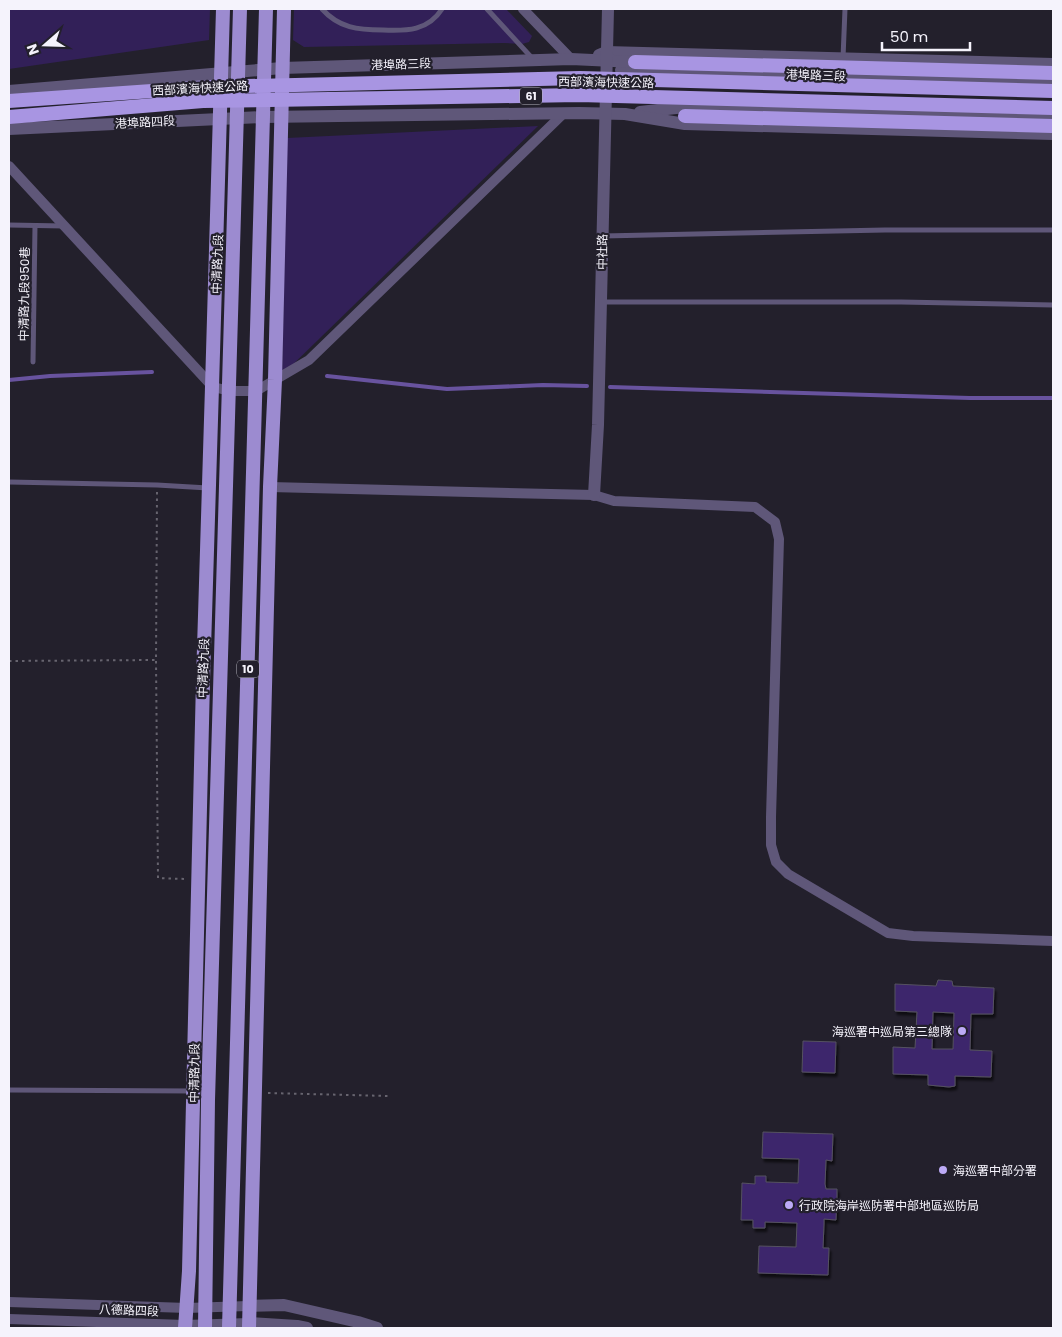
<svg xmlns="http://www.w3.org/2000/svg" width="1062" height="1337" font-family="Poppins,'Noto Sans TC',sans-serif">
  <defs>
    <filter id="shadow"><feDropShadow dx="2" dy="3.5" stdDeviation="1" flood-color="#0009"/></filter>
  </defs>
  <rect width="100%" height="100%" fill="#23202c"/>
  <g fill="#322058">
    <polygon points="9,9 210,9 209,40 9,69"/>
    <polygon points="294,9 506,9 532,36 529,42 522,44 504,43 304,47 293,40"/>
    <polygon points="538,126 282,375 287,138"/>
  </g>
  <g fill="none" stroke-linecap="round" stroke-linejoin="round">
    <g stroke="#68539f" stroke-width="4">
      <polyline points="327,376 447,389 543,385 587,386"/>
      <polyline points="9,380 50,376 152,372"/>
      <polyline points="610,387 970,398 1053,398"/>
    </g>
  </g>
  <g fill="#3d256c" stroke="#555260" fill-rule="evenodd" filter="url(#shadow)">
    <path d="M938,980l14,1 1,5 41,2 -1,26h-22l-1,36 22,1 -1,26 -36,-1v10l-6,1 -21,-2v-10l-35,-1v-27l22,1 2,-36 -22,-1v-27l41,2zM933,1012l21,1 -1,36h-21z"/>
    <polygon points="803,1041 836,1042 835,1073 802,1072"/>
    <polygon points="763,1132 833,1134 832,1161 826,1160 825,1184 826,1189 837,1189 837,1196 836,1220 824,1219 824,1224 823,1248 829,1248 828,1275 758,1273 759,1246 796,1247 797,1223 765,1222 765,1228 753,1228 753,1220 741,1220 742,1183 755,1184 755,1176 766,1176 766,1182 798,1183 799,1159 762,1158"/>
  </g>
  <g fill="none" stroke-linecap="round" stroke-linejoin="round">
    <g stroke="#67646f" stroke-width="2" stroke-dasharray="2.5 4" stroke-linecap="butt">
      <polyline points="157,492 156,660 158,878 185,879"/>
      <polyline points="9,661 156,660"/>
      <polyline points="268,1093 388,1096"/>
    </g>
    <g stroke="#5f5779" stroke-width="5">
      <path d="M322,9c17,19 36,21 61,21 24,1 45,1 59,-21"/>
      <polyline points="487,9 532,58"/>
      <polyline points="843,58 845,9"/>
      <polyline points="9,225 64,226"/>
      <polyline points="603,236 885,230 1053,230"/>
      <polyline points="601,302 901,302 1053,305"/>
      <polyline points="33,362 35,226"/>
      <polyline points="9,482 157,485 208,488"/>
      <polyline points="9,1090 193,1091"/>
    </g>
    <g stroke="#5f5779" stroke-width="10">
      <polyline points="523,9 571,59"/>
      <polyline points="9,166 213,387 230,391 256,391 309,360 564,113"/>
      <polyline points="270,487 594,495 614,501 755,507 775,522 779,539 771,817 771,845 776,862 788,874 888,933 913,936 1053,941"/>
      <polyline points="9,1302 187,1308 248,1306"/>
      <polyline points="9,1319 185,1325 249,1323"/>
    </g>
    <g stroke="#5f5779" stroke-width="12">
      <polyline points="599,55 606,52 1053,64"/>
      <polyline points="621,70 1053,82"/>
      <polyline points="9,91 282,68 571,59 635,62"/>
      <polyline points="640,112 685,107 1053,117"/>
      <polyline points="9,129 263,117 579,113 625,114 685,124 1053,134"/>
      <polyline points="594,495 598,425 608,9"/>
      <polyline points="248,1306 284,1305 358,1322 377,1328"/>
      <polyline points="249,1323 297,1326 307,1328"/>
    </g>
    <g stroke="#9c8bd0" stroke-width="14">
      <path d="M185,1328l4,-57c5,-197 8,-394 14,-590 6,-224 15,-448 20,-672"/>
      <polyline points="205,1328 208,1100 240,9"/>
      <polyline points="229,1328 266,9"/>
      <polyline points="249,1328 270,487 275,380 284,9"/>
    </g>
    <g stroke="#a895e2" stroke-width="14">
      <polyline points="635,62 1053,73"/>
      <polyline points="685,116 1053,126"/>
    </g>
    <g stroke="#a895e2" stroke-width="14">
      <polyline points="9,101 209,87 580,78 1053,91"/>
      <polyline points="9,117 203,101 579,95 1053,108"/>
    </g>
  </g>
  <g fill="#bcaaf6" stroke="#23202c" stroke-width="2">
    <circle cx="962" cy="1031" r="5"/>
    <circle cx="943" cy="1170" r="5"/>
    <circle cx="789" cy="1205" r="5"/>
  </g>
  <g text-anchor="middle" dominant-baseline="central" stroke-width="4.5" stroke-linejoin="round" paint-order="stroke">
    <g fill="#23202c" stroke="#b6b4be" stroke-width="1">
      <rect x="520" y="87.5" width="22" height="17" rx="4"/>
      <rect x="237" y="660.5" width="22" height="17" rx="4"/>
    </g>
    <g font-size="11" font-weight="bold" fill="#f5f3fc">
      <text x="531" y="96">61</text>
      <text x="248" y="669">10</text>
    </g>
    <g font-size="12" fill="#f5f3fc" stroke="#23202c">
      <text transform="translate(401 64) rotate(-2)">港埠路三段</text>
      <text transform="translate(816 75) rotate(2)">港埠路三段</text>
      <text transform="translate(606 82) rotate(1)">西部濱海快速公路</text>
      <text transform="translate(200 88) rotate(-3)">西部濱海快速公路</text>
      <text transform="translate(145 122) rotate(-3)">港埠路四段</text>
      <text transform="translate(602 252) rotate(-89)">中社路</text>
      <text transform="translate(217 264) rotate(-88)">中清路九段</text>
      <text transform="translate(24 294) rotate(-89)">中清路九段950巷</text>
      <text transform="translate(203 668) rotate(-88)">中清路九段</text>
      <text transform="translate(194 1073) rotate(-89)">中清路九段</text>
      <text transform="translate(129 1310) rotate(2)">八德路四段</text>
    </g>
    <g font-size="12" fill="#f5f3fc" stroke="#23202c" text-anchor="start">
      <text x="952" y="1031" text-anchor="end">海巡署中巡局第三總隊</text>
      <text x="953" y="1170">海巡署中部分署</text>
      <text x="799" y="1205">行政院海岸巡防署中部地區巡防局</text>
    </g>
  </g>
  <rect width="1062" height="1337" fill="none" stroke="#f5f3fc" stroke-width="20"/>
  <g transform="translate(45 45) rotate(250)" stroke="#23202c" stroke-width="4" paint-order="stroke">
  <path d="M0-4L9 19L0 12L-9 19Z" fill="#f5f3fc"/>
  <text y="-8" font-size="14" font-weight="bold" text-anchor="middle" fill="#f5f3fc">N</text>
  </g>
  <path d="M882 42v8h88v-8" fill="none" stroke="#f5f3fc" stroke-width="2.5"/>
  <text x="890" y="42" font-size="15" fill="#f5f3fc" stroke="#23202c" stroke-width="4" paint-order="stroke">50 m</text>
</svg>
